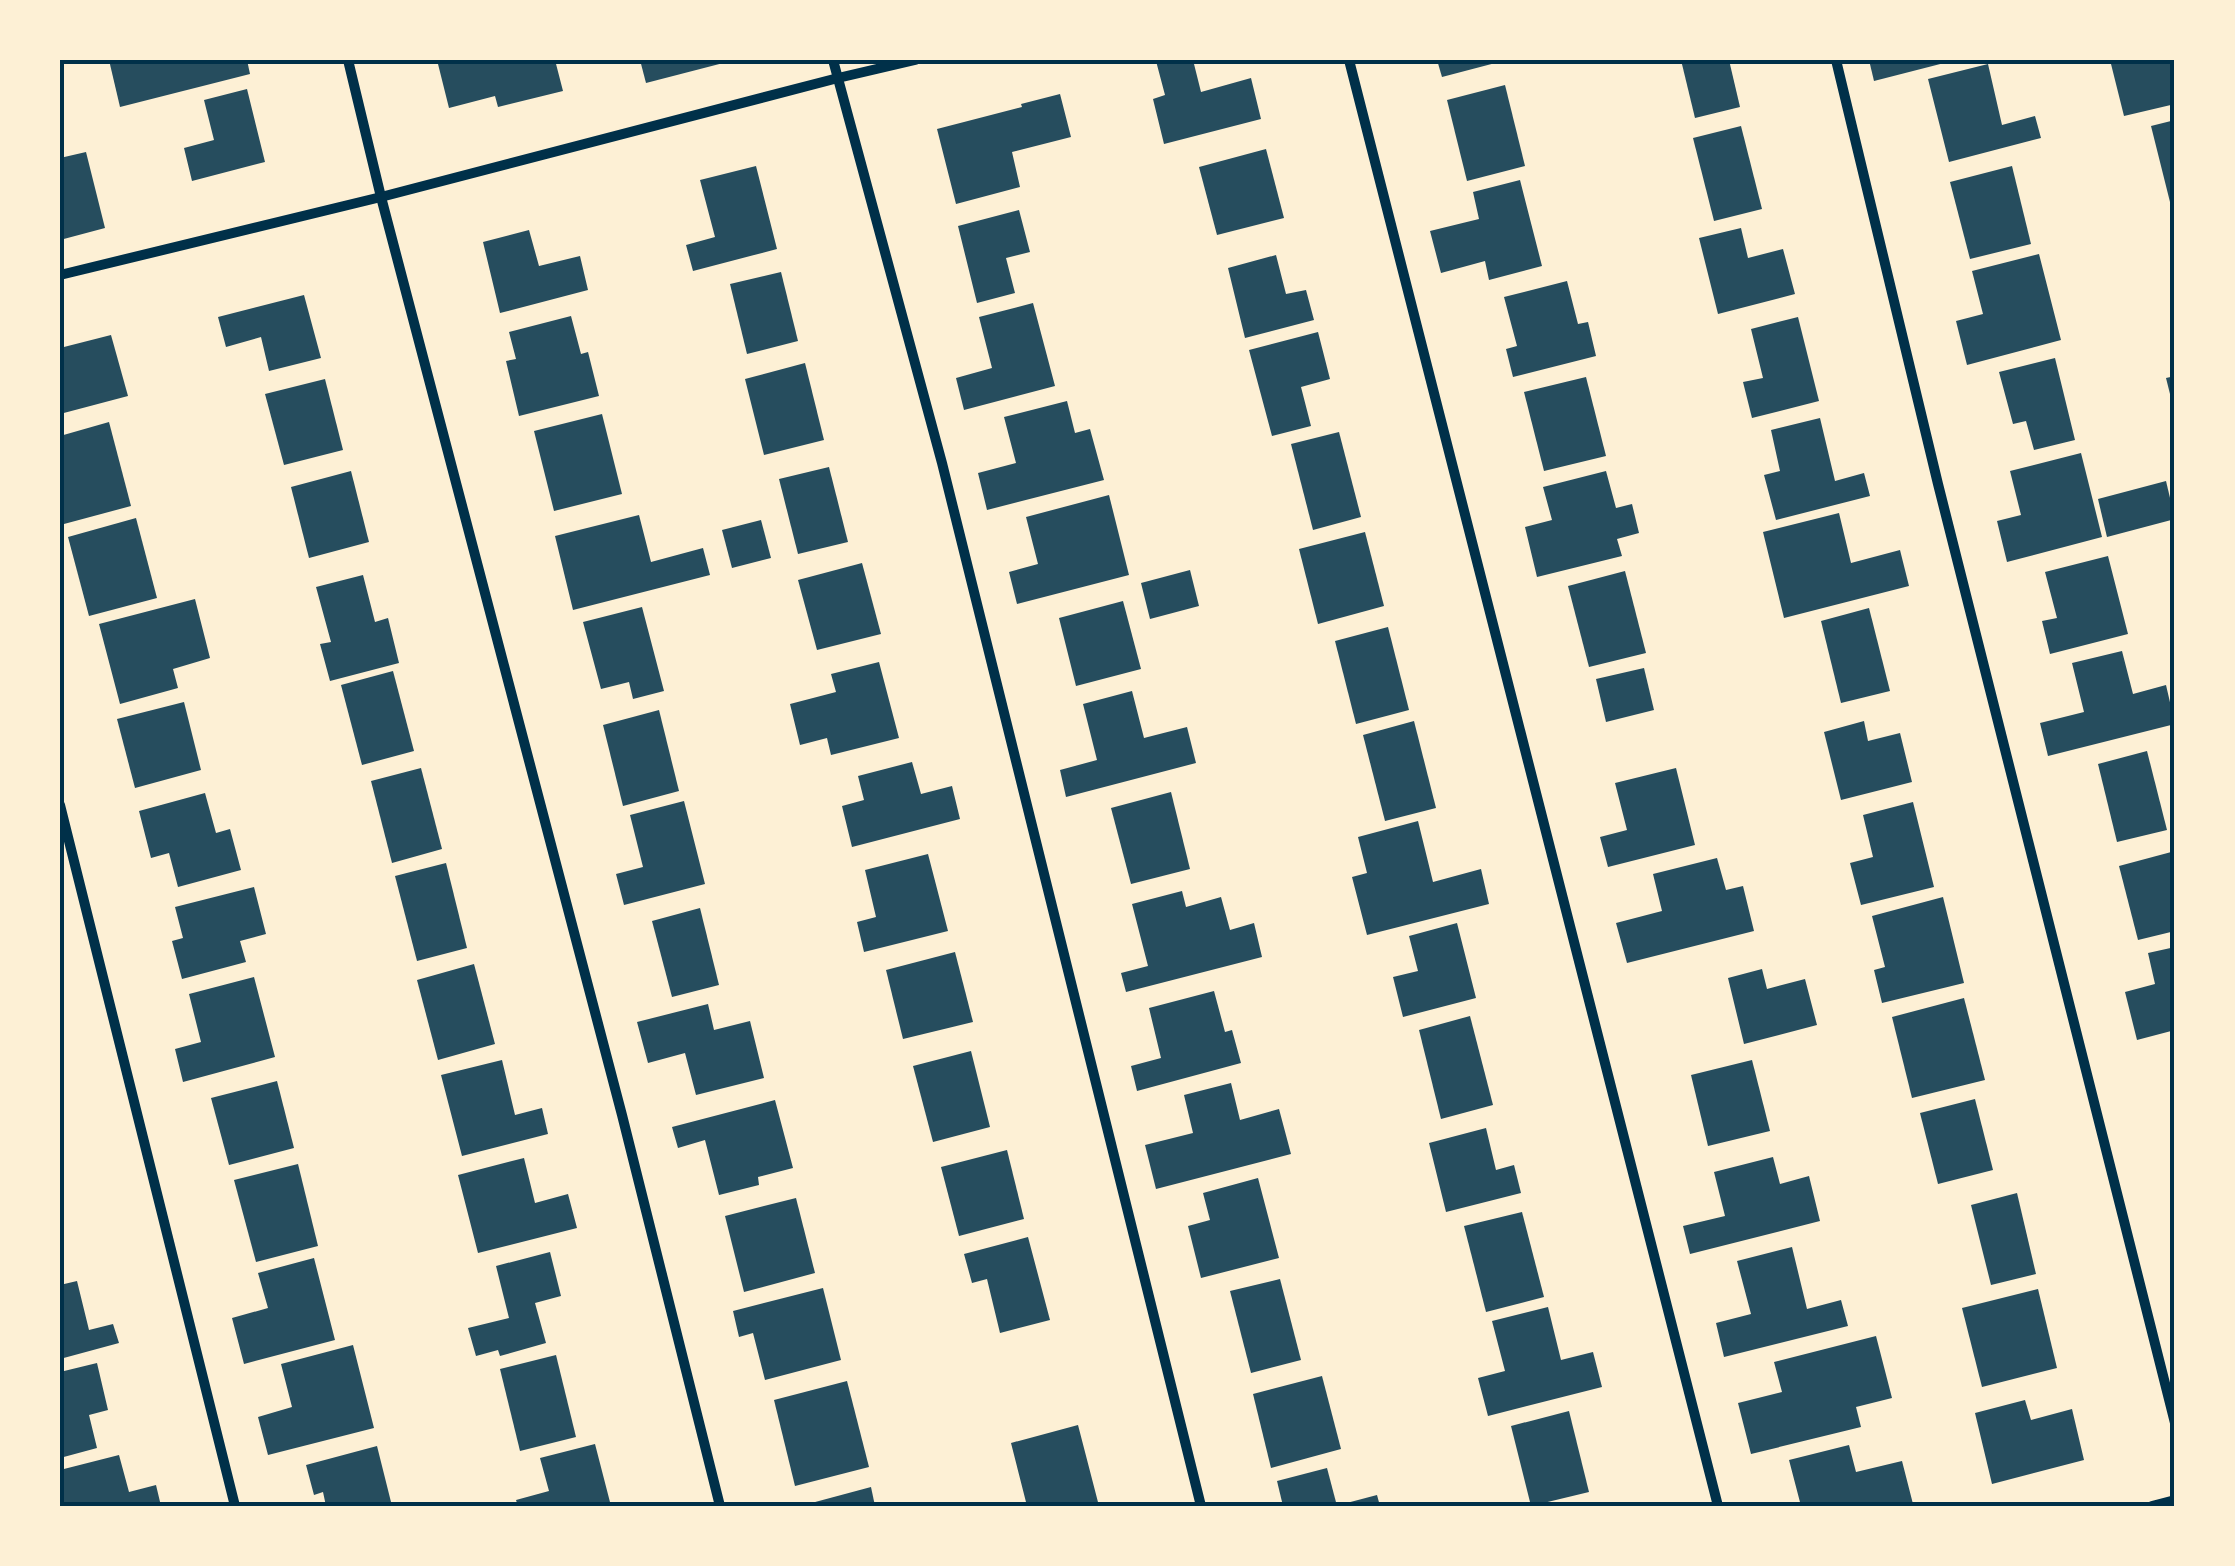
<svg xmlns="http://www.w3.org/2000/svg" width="2235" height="1566" font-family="Literata,serif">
  <rect width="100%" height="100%" fill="#fdf0d5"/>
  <g fill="#264d5e">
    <polygon points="109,60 247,60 250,74 120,107"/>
    <polygon points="437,60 555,60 563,91 498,107 495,96 449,108"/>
    <polygon points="640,60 731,60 731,61 646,83"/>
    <polygon points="1160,60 1193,60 1201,92 1251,78 1261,119 1164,144 1153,99 1165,95 1156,61"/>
    <polygon points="1437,60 1503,60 1503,61 1442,77"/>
    <polygon points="1681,60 1729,60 1740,107 1695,118"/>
    <polygon points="1869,60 1952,60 1952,61 1874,81"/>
    <polygon points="2110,60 2175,60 2175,104 2124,116"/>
    <polygon points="1988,64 2002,125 2035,116 2041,138 1949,162 1928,79"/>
    <polygon points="1505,85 1525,166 1467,181 1447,100"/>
    <polygon points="247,89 265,162 192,181 184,148 214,140 204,100"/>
    <polygon points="1060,94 1071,137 1012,152 1020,187 956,204 937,129 1022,107 1021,104"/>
    <polygon points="2175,120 2175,209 2172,210 2151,126"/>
    <polygon points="1741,126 1762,209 1714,221 1693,138"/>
    <polygon points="1266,149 1284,218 1217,235 1199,167"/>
    <polygon points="86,152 105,228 60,240 60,158"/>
    <polygon points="756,166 777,249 693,271 686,245 715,237 700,180"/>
    <polygon points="2012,166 2031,244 1970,259 1950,182"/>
    <polygon points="1520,180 1542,266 1489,280 1485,261 1441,273 1430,231 1479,219 1473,192"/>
    <polygon points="1019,210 1030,252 1006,258 1015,293 977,303 958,226"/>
    <polygon points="1741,228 1748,258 1783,249 1795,294 1718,314 1699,238"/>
    <polygon points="529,230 539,266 580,256 588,290 500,313 483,242"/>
    <polygon points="2039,254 2061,340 1967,365 1956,321 1983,314 1972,271"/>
    <polygon points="1276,255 1286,294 1306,290 1314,320 1245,338 1228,268"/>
    <polygon points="781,272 798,341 747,354 730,284"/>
    <polygon points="1567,281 1578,324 1588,322 1596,356 1513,377 1506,349 1517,346 1504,297"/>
    <polygon points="304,295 321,358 269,371 261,337 226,347 218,317"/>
    <polygon points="1033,303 1055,386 964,410 956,378 992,368 979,317"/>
    <polygon points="571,316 581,354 588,352 599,396 519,416 506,361 516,359 509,332"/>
    <polygon points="1798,317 1819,401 1752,418 1743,382 1763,378 1751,329"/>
    <polygon points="1318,332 1330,379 1301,387 1311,426 1272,436 1249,350"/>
    <polygon points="111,335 128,396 60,414 60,348"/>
    <polygon points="2055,358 2075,440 2034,450 2026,421 2013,424 1999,372"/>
    <polygon points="805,363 824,440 764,455 745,379"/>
    <polygon points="2175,376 2175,410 2174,410 2166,378"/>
    <polygon points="1586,377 1606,456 1544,471 1524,392"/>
    <polygon points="325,379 343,450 284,465 265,394"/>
    <polygon points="1067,401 1075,433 1090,429 1104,480 987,510 978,473 1016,463 1004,417"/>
    <polygon points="602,414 622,494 554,511 534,431"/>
    <polygon points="1820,418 1835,481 1864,473 1870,496 1776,520 1764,475 1780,471 1771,430"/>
    <polygon points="109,422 131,506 64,524 60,509 60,436"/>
    <polygon points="1339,432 1361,517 1313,530 1291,444"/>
    <polygon points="2081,453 2102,537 2007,562 1997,521 2021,515 2010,471"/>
    <polygon points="829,467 848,542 798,554 779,479"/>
    <polygon points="351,471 369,542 309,558 291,487"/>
    <polygon points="1606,471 1616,508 1632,504 1639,533 1617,539 1622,556 1537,577 1525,527 1552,520 1543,487"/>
    <polygon points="2166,481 2175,519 2107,537 2098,499"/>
    <polygon points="1109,495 1129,575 1017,604 1009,572 1038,564 1026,517"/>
    <polygon points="1839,513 1851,563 1900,550 1909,586 1784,618 1763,532"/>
    <polygon points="639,515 651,562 703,548 710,575 573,610 555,536"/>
    <polygon points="136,518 157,598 89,616 68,537"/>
    <polygon points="761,520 771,558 732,568 722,530"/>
    <polygon points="1365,532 1384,606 1318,624 1299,549"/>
    <polygon points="2108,556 2128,634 2050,654 2042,621 2057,618 2045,572"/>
    <polygon points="862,563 881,634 817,650 798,580"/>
    <polygon points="1190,570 1199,606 1150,619 1141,583"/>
    <polygon points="1625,571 1646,653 1589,667 1568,586"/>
    <polygon points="363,575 375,622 388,618 399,663 330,681 320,644 331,642 316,587"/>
    <polygon points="195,599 210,658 173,669 178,688 120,704 99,624"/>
    <polygon points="1123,601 1141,669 1076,686 1059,618"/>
    <polygon points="642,607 664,691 633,699 629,682 601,689 583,622"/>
    <polygon points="1869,608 1890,691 1841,703 1821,621"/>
    <polygon points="1388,627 1409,710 1356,724 1335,641"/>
    <polygon points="2122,651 2133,694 2166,685 2175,724 2048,756 2040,723 2084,712 2072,663"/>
    <polygon points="879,662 899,738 831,755 827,738 800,745 790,704 836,692 831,674"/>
    <polygon points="1644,668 1654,710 1606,722 1596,679"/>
    <polygon points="393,671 414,751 362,765 341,685"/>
    <polygon points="1132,691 1144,738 1187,727 1196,763 1066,797 1060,770 1097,760 1083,704"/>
    <polygon points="184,702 201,770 135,788 117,719"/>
    <polygon points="659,710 679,791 623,806 603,725"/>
    <polygon points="1414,721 1436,808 1385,821 1363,735"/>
    <polygon points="1864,721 1868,741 1900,733 1912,782 1841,800 1824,732"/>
    <polygon points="2147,751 2167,830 2117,842 2098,764"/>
    <polygon points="912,762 921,794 952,786 960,819 852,847 842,806 864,800 858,776"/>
    <polygon points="421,768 442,849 392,863 371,781"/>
    <polygon points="1676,768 1695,845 1608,867 1600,837 1627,830 1615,783"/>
    <polygon points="1171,792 1190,869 1131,884 1111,808"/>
    <polygon points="205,793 216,833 230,829 241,870 178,887 169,853 151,858 139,811"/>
    <polygon points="684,801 705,884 624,905 616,874 643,867 630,815"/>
    <polygon points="1913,802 1934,887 1861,905 1850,863 1873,857 1863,815"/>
    <polygon points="1418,821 1433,882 1481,869 1489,904 1367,935 1352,877 1367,873 1358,837"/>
    <polygon points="2175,851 2175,931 2138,940 2119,866"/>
    <polygon points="928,854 948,931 864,952 857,922 876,917 865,870"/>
    <polygon points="1717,858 1726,890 1743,886 1754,931 1627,963 1616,923 1662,911 1653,874"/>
    <polygon points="446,863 467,948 417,961 395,876"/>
    <polygon points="254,887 266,934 240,941 246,962 182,979 172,941 183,938 175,907"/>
    <polygon points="1182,891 1186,907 1221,897 1230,930 1254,923 1262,957 1126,992 1121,973 1148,966 1132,904"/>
    <polygon points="1943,897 1964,983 1882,1003 1874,970 1885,967 1872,916"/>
    <polygon points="700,908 719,985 672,997 652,921"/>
    <polygon points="1457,923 1476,998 1403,1017 1393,977 1418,971 1409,936"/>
    <polygon points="2175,947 2175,1030 2137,1040 2125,992 2155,984 2148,953"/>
    <polygon points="955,952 973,1022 903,1039 886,970"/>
    <polygon points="474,964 495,1044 438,1060 417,980"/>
    <polygon points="1762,969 1767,989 1805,979 1817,1025 1744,1044 1728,978"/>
    <polygon points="254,977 275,1057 183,1082 175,1049 201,1042 189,994"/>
    <polygon points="1214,991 1225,1032 1232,1030 1241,1063 1137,1091 1131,1066 1161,1058 1149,1008"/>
    <polygon points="1964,998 1985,1080 1912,1098 1892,1017"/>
    <polygon points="708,1004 714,1030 750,1021 764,1078 696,1095 685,1053 648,1063 637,1022"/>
    <polygon points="1470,1016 1493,1105 1441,1119 1419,1030"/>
    <polygon points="971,1051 990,1127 933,1142 913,1066"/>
    <polygon points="502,1060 515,1115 542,1108 548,1134 462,1156 441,1075"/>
    <polygon points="1752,1060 1770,1131 1708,1146 1691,1075"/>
    <polygon points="277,1081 294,1148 229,1165 211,1098"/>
    <polygon points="1231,1083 1240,1120 1279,1109 1291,1154 1156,1189 1145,1145 1193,1133 1184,1095"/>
    <polygon points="1975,1099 1993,1170 1938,1184 1920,1113"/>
    <polygon points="775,1100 793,1168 758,1177 759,1185 719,1195 705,1140 678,1148 672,1127"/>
    <polygon points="1486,1128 1496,1170 1514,1165 1521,1193 1446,1212 1429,1143"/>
    <polygon points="1007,1150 1024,1219 959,1236 941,1167"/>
    <polygon points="1773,1157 1780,1184 1809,1176 1820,1221 1690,1254 1683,1226 1725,1216 1714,1172"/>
    <polygon points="524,1158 535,1203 568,1194 577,1228 478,1253 458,1175"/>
    <polygon points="298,1164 318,1246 256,1262 234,1180"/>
    <polygon points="1258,1178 1279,1258 1201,1278 1188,1226 1210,1220 1203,1193"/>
    <polygon points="2017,1193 2036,1274 1991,1285 1971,1205"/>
    <polygon points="796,1198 815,1273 744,1292 725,1216"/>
    <polygon points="1522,1212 1544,1297 1486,1312 1464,1226"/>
    <polygon points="1028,1237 1050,1320 1000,1333 987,1279 972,1283 964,1254"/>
    <polygon points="1792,1247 1807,1309 1841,1300 1848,1326 1724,1357 1716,1323 1751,1314 1737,1261"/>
    <polygon points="550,1252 561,1296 535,1303 546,1343 500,1356 498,1350 476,1356 468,1328 509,1318 496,1266"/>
    <polygon points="314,1258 335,1340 244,1364 232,1318 268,1308 258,1273"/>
    <polygon points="1280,1279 1301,1360 1251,1373 1230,1291"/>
    <polygon points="77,1281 89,1330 113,1324 119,1343 60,1359 60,1285"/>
    <polygon points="823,1288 841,1360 765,1380 753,1333 739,1337 733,1311"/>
    <polygon points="2038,1289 2057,1368 1982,1387 1962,1308"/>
    <polygon points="1548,1307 1561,1360 1593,1352 1602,1387 1488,1416 1478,1378 1505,1371 1492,1321"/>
    <polygon points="1876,1336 1892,1398 1856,1407 1861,1427 1751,1454 1738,1403 1782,1392 1774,1362"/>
    <polygon points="353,1345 374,1428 268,1455 258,1417 292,1407 281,1364"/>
    <polygon points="556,1355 576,1437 520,1451 500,1369"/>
    <polygon points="97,1363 108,1410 89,1415 97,1448 60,1458 60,1372"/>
    <polygon points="1322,1376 1341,1449 1271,1468 1253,1394"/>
    <polygon points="847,1381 869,1467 795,1486 774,1400"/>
    <polygon points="2025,1400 2031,1420 2072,1409 2084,1460 1992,1484 1975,1413"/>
    <polygon points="1569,1411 1589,1492 1531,1506 1511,1426"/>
    <polygon points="1078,1425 1099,1506 1042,1506 1041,1503 1027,1506 1011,1443"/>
    <polygon points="595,1444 611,1506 518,1506 516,1500 549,1491 540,1458"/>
    <polygon points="1849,1445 1856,1472 1902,1461 1913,1504 1905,1506 1801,1506 1789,1460"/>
    <polygon points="377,1446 392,1506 326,1506 323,1492 314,1495 306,1465"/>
    <polygon points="119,1455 129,1492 156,1485 161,1506 60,1506 60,1470"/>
    <polygon points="1327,1468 1337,1506 1283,1506 1277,1481"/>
    <polygon points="871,1487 875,1506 804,1506 804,1505"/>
    <polygon points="1377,1495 1380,1506 1339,1506 1339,1505"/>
  </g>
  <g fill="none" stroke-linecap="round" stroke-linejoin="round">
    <g stroke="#003049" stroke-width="10">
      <polyline points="348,60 381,197 622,1115 720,1506"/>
      <polyline points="833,60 942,463 1201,1506"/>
      <polyline points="1349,60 1718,1506"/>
      <polyline points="1836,60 1938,484 2175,1423"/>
      <polyline points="60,275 381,197 838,78 915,60"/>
      <polyline points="60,805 235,1506"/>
      <polyline points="2152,1506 2175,1500"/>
    </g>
  </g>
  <rect width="2235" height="1566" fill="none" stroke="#fdf0d5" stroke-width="125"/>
  <rect x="62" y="62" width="2110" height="1442" fill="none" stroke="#003049" stroke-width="4"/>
</svg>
